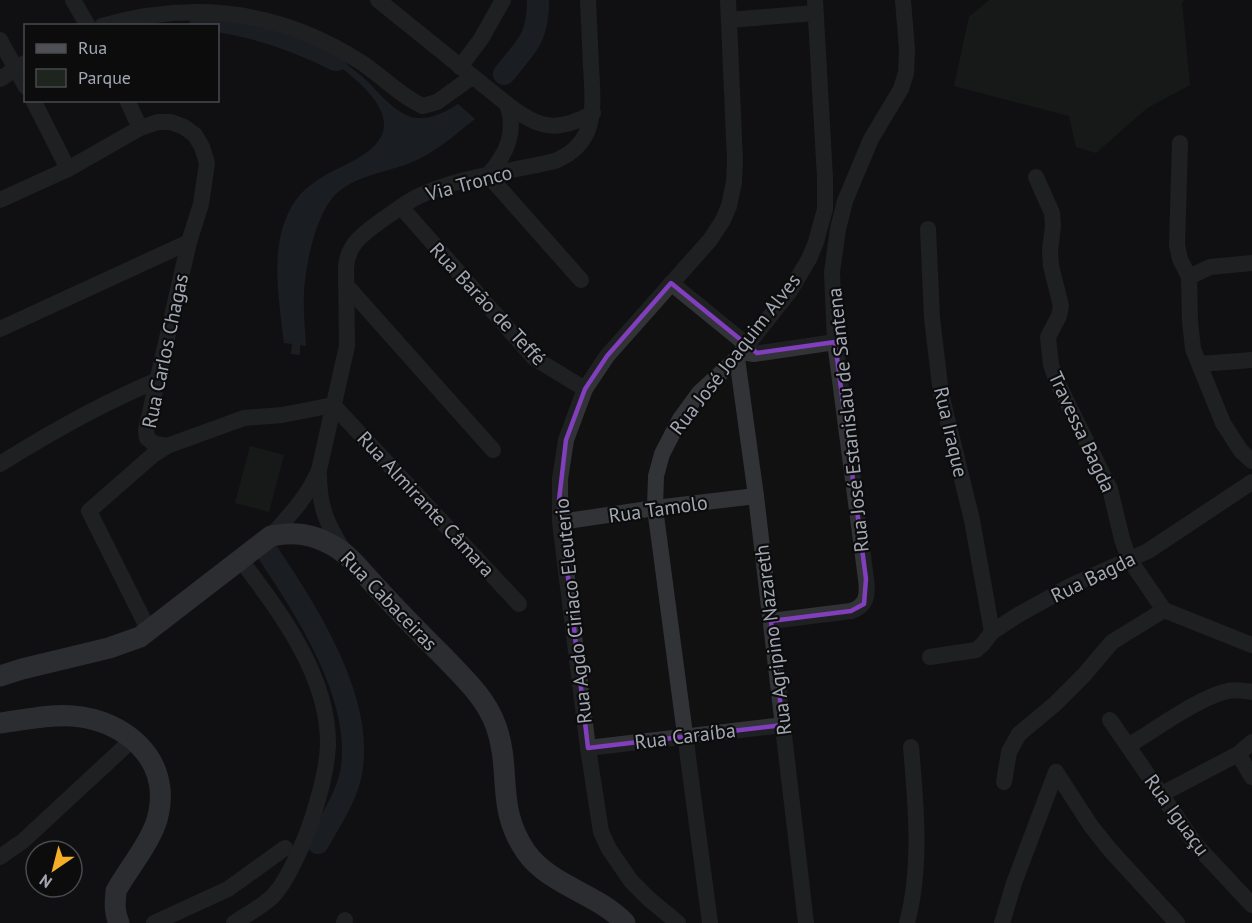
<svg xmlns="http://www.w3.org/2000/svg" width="1252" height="923" font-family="'PT Sans',sans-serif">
  <rect width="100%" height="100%" fill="#111112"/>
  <g fill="#1d251e">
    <polygon points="989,0 1185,0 1182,2 1190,85 1147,108 1096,153 1076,147 1069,116 954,86 969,17"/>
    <polygon points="250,446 284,455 269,512 235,503"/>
  </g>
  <path fill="#272f36" d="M338,57c11,9 22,17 32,27 31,33 46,47 88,20l17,15c-18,14 -36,30 -56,40 -26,13 -59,14 -81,33 -22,19 -32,71 -34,99 -1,18 1,37 2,55l-6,-1v10l-9,-1 1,-10 -8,-1c-5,-45 -16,-100 10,-140 13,-21 38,-31 59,-42 62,-32 18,-71 -19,-99z"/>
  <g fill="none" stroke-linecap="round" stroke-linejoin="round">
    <g stroke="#272f36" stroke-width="22">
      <path d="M200,19c48,4 93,20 136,41"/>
      <path d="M504,74c23,-29 34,-35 34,-74"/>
      <path d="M266,550c39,58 99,149 85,223 -5,25 -21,48 -33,70"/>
    </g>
    <g stroke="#323337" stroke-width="16">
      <polyline points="73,0 88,26"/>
      <path d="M378,0l129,104c10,27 0,50 -19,71"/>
      <polyline points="729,20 815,13"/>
      <path d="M102,26c91,-26 177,-16 257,35 21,13 42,36 64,45l14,-4 35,-25"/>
      <polyline points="0,40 26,87"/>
      <polyline points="460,67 481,39 503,0"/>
      <polyline points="0,79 25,63"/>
      <polyline points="33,100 68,169"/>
      <polyline points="127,100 140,128"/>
      <path d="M507,104c32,25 50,29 86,9"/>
      <polyline points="1180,143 1177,245 1180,259 1189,277 1190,321 1193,349 1223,423 1241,451 1252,461"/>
      <polyline points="488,175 581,280"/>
      <polyline points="1036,177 1052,213 1053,226 1050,250 1051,266 1061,306 1059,316 1048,337 1051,365 1058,384 1110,489 1122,539 1129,559 1164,610"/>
      <polyline points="0,200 68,169 140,128 158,122 171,122 184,127 195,135 202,147 207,163 201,204 189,242 146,430 147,438 153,443 167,446"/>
      <polyline points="401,207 534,358 585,389"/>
      <polyline points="928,229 932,318 941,394 972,520 992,632"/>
      <polyline points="1189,277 1210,267 1252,263"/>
      <polyline points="671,283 747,345"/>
      <polyline points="346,285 493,450"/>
      <polyline points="0,329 189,242"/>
      <polyline points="742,352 754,354 835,342"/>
      <polyline points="737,358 756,496 806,923"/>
      <polyline points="1200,364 1252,360"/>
      <path d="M0,464c51,-32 102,-61 158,-84"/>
      <path d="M319,475c0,31 8,50 25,76"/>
      <polyline points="560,522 655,508 756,496"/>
      <path d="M271,536c19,-21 37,-40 48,-66l28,-124 -1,-78c1,-24 18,-35 36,-48 12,-8 23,-17 35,-23 42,-21 93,-25 138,-36 44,-18 38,-55 36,-95 -1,-22 -2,-44 -3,-66"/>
      <path d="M771,621l80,-10c16,-5 17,-16 15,-32l-31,-237 -3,-70 6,-43 7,-28 26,-62 30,-50 5,-16 1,-23 -4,-50"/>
      <polyline points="149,631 89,511 153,455 167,446 244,418 282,415 333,405 519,604"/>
      <polyline points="930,657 976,650 983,644 992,632 1018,615 1072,585 1148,551 1252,482"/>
      <polyline points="1110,720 1196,845 1252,905"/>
      <path d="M1128,746c25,-15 69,-47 96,-54 9,-3 19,-2 28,0"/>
      <polyline points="588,748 783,725"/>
      <polyline points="1238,754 1252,777"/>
      <polyline points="1056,772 1091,826 1111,851 1177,923"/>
      <polyline points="1004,782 1009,752 1019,734 1055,704 1084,675 1112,642 1164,610 1252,645"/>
      <polyline points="1160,795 1238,754 1252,742"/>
      <polyline points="0,857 23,841 133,739"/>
      <polyline points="154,923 228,889 285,848"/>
      <path d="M234,923c12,-8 27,-16 38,-26 16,-16 34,-59 41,-81 7,-23 14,-47 15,-71 1,-69 -48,-133 -88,-186"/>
      <polyline points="344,923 345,920"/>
      <polyline points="678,923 649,899 631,881 609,849 601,832 588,748 560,522 560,479 566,440 585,389 607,356 710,240 723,220 729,206 734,182 735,160 728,0"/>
      <polyline points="710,923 655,508 656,476 662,454 680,419 699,393 737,358 790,291 809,259 816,242 825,209 825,178 815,0"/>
      <path d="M907,923c15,-56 9,-118 4,-176"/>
      <polyline points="1002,923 1014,883 1056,772"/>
    </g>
    <g stroke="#4e5056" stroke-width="21">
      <path d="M0,676l22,-7 87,-21 31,-11 131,-101c23,-5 41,-2 61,9 20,11 33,31 49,47 20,22 42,44 63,65 20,21 42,41 52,69 16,45 -1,81 30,126 24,34 71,41 99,71"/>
      <path d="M0,723c24,-3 49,-9 73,-7 50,4 96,41 86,95 -4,27 -30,56 -43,80 -1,12 -2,21 3,32"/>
    </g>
  </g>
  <path d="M0 0H1252V923H0ZM671,283l86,70 78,-11 31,237 -2,25 -13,7 -80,10 12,104 -195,23 -29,-248 7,-60 19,-51 22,-33z" fill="#111112" fill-opacity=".55" fill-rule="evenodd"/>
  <path fill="none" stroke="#813ebd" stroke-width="4.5" stroke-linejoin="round" d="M671,283l86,70 78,-11 31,237 -2,25 -13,7 -80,10 12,104 -195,23 -29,-248 7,-60 19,-51 22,-33z"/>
  <g text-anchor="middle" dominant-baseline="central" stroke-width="4.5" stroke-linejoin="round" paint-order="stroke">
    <g font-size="20" fill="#a2a7b3" stroke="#0c0c0d">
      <text transform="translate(469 183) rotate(-15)">Via Tronco</text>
      <text transform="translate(488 304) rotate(47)">Rua Barão de Teffé</text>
      <text transform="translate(165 351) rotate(-78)">Rua Carlos Chagas</text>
      <text transform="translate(735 354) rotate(-52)">Rua José Joaquim Alves</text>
      <text transform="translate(848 420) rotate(-96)">Rua José Estanislau de Santena</text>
      <text transform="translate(951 432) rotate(77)">Rua Iraque</text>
      <text transform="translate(1082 432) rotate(65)">Travessa Bagda</text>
      <text transform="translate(426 504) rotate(47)">Rua Almirante Câmara</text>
      <text transform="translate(658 509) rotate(-8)">Rua Tamolo</text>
      <text transform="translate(1093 577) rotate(-26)">Rua Bagda</text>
      <text transform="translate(389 601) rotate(46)">Rua Cabaceiras</text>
      <text transform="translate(573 611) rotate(-96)">Rua Agdo Ciriaco Eleuterio</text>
      <text transform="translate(773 640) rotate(-97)">Rua Agripino Nazareth</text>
      <text transform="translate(685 736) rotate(-7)">Rua Caraíba</text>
      <text transform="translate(1177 815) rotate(54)">Rua Iguaçu</text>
    </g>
  </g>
  <rect x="24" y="24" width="195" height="78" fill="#0c0c0d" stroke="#484a4f" stroke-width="1.5"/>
  <rect x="36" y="44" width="30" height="9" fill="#4e5056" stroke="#484a4f" stroke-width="1.5"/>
  <text x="78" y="54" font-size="18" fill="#a2a7b3">Rua</text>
  <rect x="36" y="69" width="30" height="18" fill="#1d251e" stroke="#484a4f" stroke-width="1.5"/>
  <text x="78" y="84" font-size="18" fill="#a2a7b3">Parque</text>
  <g transform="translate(54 869) rotate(215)"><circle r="28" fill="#0c0c0d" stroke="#484a4f" stroke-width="1.5"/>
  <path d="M0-4.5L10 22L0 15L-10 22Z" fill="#f4ae27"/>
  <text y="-9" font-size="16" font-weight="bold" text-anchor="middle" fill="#a2a7b3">N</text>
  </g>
</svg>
